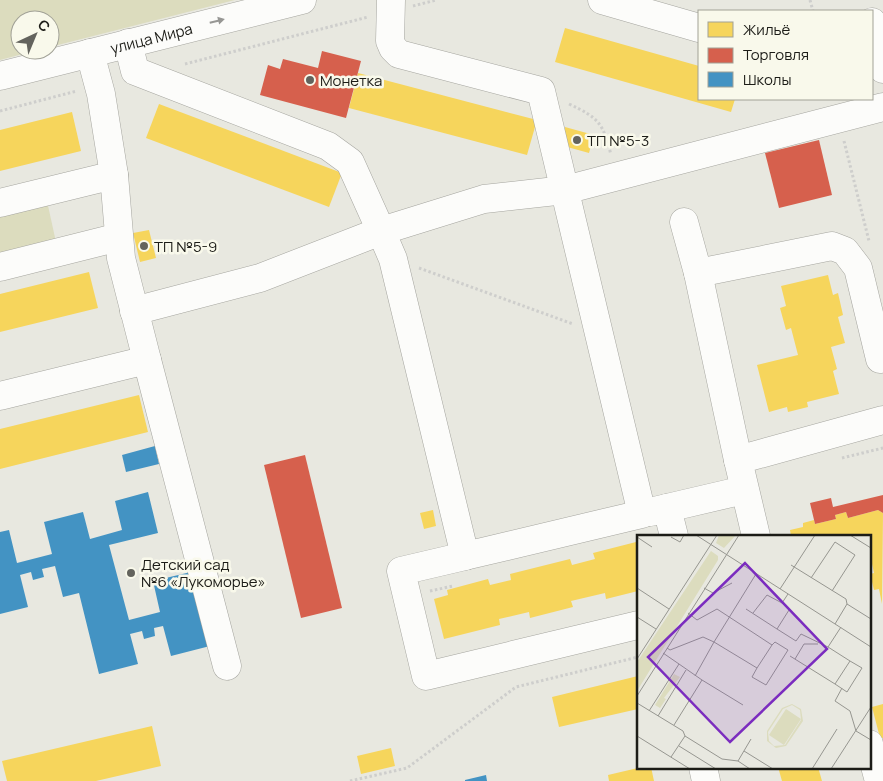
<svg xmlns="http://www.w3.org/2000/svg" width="883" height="781" font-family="Manrope,sans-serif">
  <rect width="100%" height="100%" fill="#e8e8e0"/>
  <g fill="#dcdcbe">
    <polygon points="0,0 235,0 50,47 50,20 20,20 20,50 38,50 0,60"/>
    <polygon points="47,201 56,242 0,256 0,213"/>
  </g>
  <g fill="#f6d55c">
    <polygon points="565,28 699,66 699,99 735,99 731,112 555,62"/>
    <polygon points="358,73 537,120 527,155 349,108"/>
    <polygon points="159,104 342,173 329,207 146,138"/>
    <polygon points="72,112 81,151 0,171 0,130"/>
    <polygon points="565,127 594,135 589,153 560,145"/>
    <polygon points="149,230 156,258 140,262 133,233"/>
    <polygon points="89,272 98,308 0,332 0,294"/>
    <polygon points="828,275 833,295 838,293 843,315 838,317 845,343 831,347 837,369 833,371 839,394 807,402 808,407 788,412 787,407 769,412 757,365 798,355 791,328 786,330 780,308 786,306 781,286"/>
    <polygon points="139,395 148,432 0,469 0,429"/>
    <polygon points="433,510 436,526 424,529 420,513"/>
    <polygon points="878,510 883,513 882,604 879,589 874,590 870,574 874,573 872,564 869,562 869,536 791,536 790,530 803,527 803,523 814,520 815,524 836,519 835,515 846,512 848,518"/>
    <polygon points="636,542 638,548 638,591 606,599 605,593 571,601 573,607 530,618 529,612 499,619 500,625 444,639 434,599 448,595 447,590 488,579 490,585 511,580 510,574 570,559 572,565 595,559 593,553"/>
    <polygon points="638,676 638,709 559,727 552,697"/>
    <polygon points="883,704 883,738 880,738 872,707"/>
    <polygon points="152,726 161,766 96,781 7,781 2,761"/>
    <polygon points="391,748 395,766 361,774 357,756"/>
    <polygon points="642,767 651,767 654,781 609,781 608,775"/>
    <polygon points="778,767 818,767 822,781 782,781"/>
  </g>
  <g fill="#d6604d">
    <polygon points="322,51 361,61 346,118 260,95 268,65 280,69 283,59 318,68"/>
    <polygon points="819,140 832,195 779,208 765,153"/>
    <polygon points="305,455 342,608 301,618 264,465"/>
    <polygon points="883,495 883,513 878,510 848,518 846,512 835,515 836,519 815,524 810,503 831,498 833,507"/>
  </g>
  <g fill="#4393c3">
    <polygon points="155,446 159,464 126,472 122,455"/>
    <polygon points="148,492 158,533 109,545 129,620 160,612 153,581 191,572 210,646 171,656 163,626 154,628 155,636 144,639 142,631 130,634 138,664 99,674 79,593 63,597 55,566 42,569 44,577 33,580 31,572 20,575 28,607 0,614 0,532 9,530 17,563 52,554 44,522 83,512 90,539 122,530 115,501"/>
    <polygon points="486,775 487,781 465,781 465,780"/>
  </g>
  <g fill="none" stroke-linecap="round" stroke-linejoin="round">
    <defs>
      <g id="minor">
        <polyline points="602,0 699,28"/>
        <polyline points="128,43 135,71 328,146 350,162 381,231 484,199 565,190 883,107"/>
        <polyline points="90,53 101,94 114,175"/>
        <polyline points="0,203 114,175 121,258 147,360 0,396"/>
        <polyline points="684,222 698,273 738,460"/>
        <polyline points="0,267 119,237"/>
        <polyline points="698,273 832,246 845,251 858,268 880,359"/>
        <polyline points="134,311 260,278 381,231 393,259 465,556 642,514 541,91 399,54 393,48 390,41 391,0"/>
        <polyline points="147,360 227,666"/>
        <polyline points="667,508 744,490"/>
        <polyline points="650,512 667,508 674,536"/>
        <polyline points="756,536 738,460 883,420"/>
        <polyline points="465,556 401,571 426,676 638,625"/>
        <polyline points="869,744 879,781"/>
        <polyline points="703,767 706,781"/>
      </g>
      <g id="major">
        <polyline points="872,22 883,69"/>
        <path id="s1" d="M0,76l302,-76"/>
      </g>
    </defs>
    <use href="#minor" stroke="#a5a59f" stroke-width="29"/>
    <use href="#major" stroke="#a5a59f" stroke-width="29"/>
    <g stroke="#cececc" stroke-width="3" stroke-dasharray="2.5 2.5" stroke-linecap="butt">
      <polyline points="810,0 813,11"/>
      <polyline points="413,6 436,0"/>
      <polyline points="185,64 368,17"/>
      <path d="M569,104c30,14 34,19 42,51"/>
      <polyline points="0,111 77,91"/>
      <polyline points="844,141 869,241"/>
      <polyline points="419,268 573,324"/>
      <polyline points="842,458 883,448"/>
      <polyline points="430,591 453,586"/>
      <polyline points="350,781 407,768 516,687 638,657"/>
    </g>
    <use href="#minor" stroke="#fcfcfa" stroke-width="28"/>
    <use href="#major" stroke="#fcfcfa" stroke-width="28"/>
  </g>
  <defs><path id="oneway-solid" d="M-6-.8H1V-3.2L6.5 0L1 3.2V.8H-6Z" transform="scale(1.25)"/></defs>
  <use fill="#979794" href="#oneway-solid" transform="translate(217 21) rotate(-14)"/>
  <g fill="#63635d" stroke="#f9f9eb" stroke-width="2">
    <circle cx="310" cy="80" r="5"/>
    <circle cx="577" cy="140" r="5"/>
    <circle cx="144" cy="246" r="5"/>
    <circle cx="131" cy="573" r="5"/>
  </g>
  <g text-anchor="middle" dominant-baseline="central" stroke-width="5" stroke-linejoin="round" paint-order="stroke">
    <g font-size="15" fill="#1c1c17" stroke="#f9f9eb">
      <text stroke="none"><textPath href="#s1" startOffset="156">улица Мира</textPath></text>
    </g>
    <g font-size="15" fill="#1c1c17" stroke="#f9f9eb" text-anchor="start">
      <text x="320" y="80">Монетка</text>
      <text x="587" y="140">ТП №5-3</text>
      <text x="154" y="246">ТП №5-9</text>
      <text x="141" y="564">Детский сад<tspan x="141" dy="17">№6 «Лукоморье»</tspan></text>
    </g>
  </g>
  <g transform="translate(637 535)">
    <rect width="234" height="234" fill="#e8e8e0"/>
    <path d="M82,0h17l-12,13 -8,-5zM74,16l7,5v4l-81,131v-29zM37,139l6,3 -16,21 2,1 -6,9 -5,-3zM155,169l9,5 2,12 -17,25 -10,2 -9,-7v-10l15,-23zM155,170l8,5 1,10 -16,25 -11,1 -5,-5 -1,-9 15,-23zM149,174l15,10 -17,26 -15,-10z" fill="#dcdcbe" fill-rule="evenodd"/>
    <path fill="none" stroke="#969690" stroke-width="1" d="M59,0l175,112M213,0l21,13M0,2l15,10M34,2l9,5 4,-7M154,30l55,34 1,5M174,43l24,-36 20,13 -23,36M0,53l32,21M67,53l9,5 19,-10M143,54l35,-54M151,59l-6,9 7,7 -12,19 19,12 5,-7 27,13M109,74l31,20M51,78l9,7 20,-11 55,36 -15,23 -43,-26 -19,34M116,78l14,-18 15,8M0,82l19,12M198,89l12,-20 24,15M204,92l-13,20 22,14 12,7 -15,24 -12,-8 15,-23M30,113l3,2 33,-13 11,5 42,-68M26,118l16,11M153,121l45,28M0,124l80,-124M158,124l9,-15h14M120,133l-5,9 14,8 22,-35 -13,-8 -3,3M65,145l41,25M205,153l-7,13 15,10 6,20 15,9M0,161l102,-161M0,168l46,28 2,5M12,176l30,-47 23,16 -28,45M21,181l28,-46M0,201l53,33M42,211l37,23M107,216l29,18M34,222l14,-21 37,23 16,2 12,8M101,226l13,-22M175,234l25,-40M194,234l40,-62"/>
    <path fill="#7b2cbf" fill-opacity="0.15" stroke="#7b2cbf" stroke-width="2.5" d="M108,28l82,86 -97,93 -82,-85z"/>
    <rect width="234" height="234" fill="none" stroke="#1c1c17" stroke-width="2.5"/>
  </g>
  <rect x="698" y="10" width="175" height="90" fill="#f9f9eb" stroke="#a1a196"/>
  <rect x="708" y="22" width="25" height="15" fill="#f6d55c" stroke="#a1a196"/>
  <text x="743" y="35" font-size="15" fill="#1c1c17">Жильё</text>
  <rect x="708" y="48" width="25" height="15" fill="#d6604d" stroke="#a1a196"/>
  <text x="743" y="60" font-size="15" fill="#1c1c17">Торговля</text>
  <rect x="708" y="72" width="25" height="15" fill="#4393c3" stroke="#a1a196"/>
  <text x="743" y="85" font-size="15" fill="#1c1c17">Школы</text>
  <g transform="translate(35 35) rotate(44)"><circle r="24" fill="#f9f9eb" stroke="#a1a196"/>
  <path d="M0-4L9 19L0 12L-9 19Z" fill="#63635d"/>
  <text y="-8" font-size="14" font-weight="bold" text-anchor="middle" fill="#1c1c17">С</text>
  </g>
</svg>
